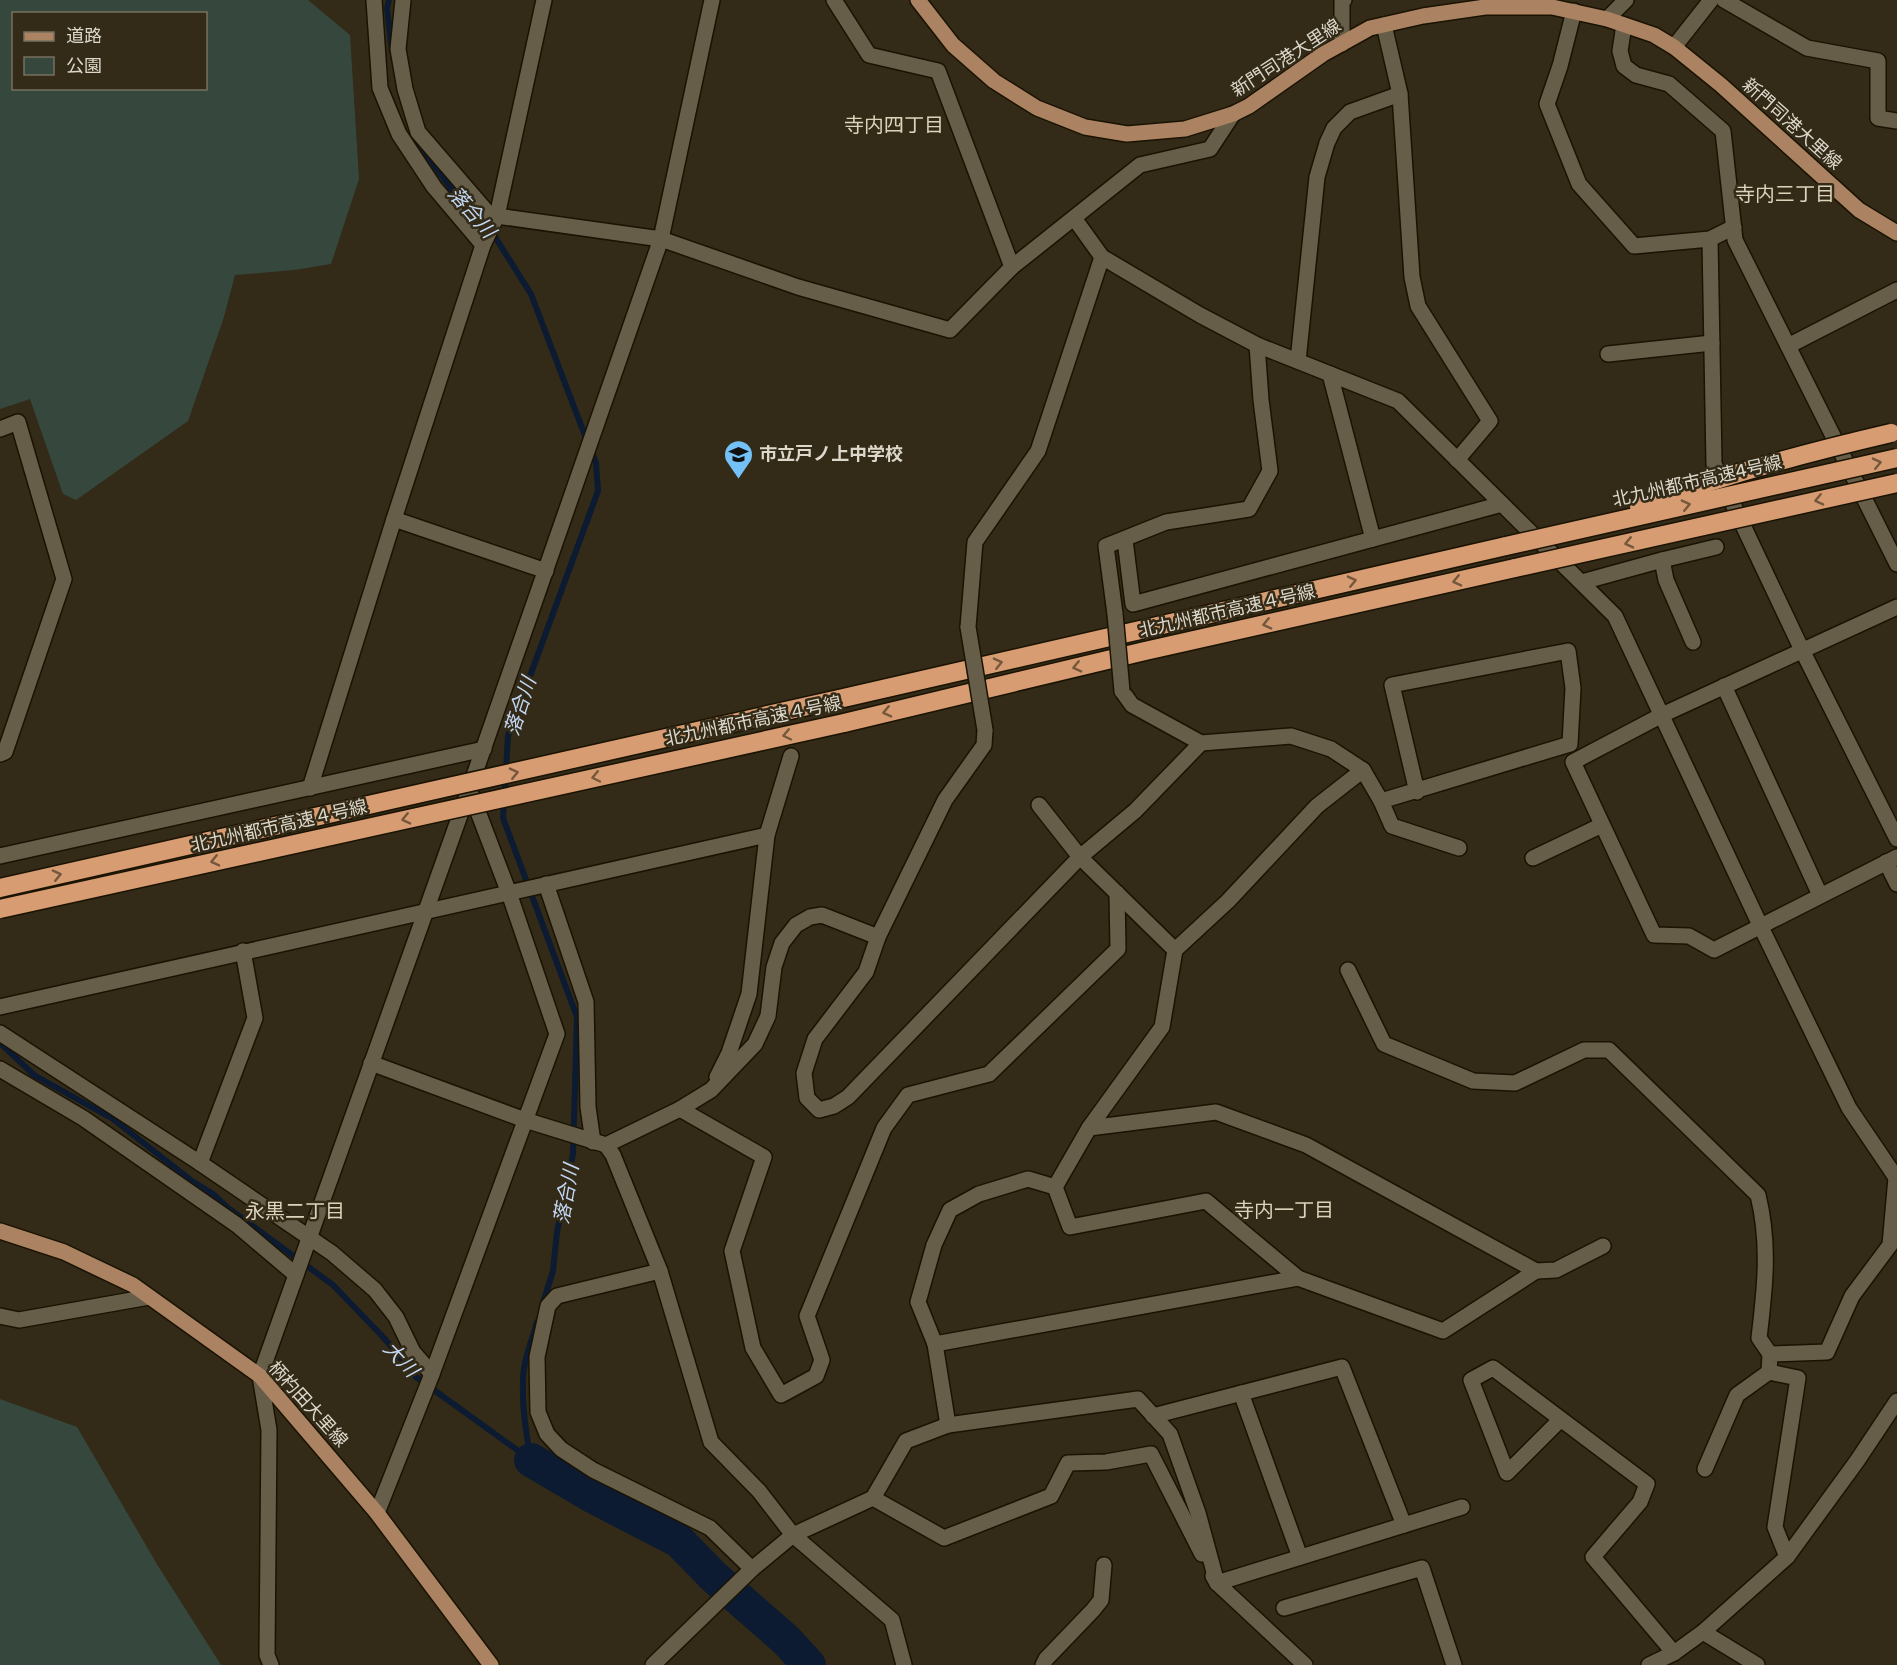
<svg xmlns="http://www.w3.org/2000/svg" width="1897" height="1665" font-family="Rubik,'Noto Sans JP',sans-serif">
  <rect width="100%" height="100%" fill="#332b17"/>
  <g fill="#36483d" fill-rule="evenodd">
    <path d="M0,0h308l42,35 9,144 -28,85 -37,6 -59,5 -12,45 -35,101 -112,79 -13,-6 -33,-95 -30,10zM14,14h192v74h-192z"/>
    <polygon points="0,1399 77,1427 158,1566 221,1665 0,1665"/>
  </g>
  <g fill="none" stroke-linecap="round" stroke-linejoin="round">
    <g stroke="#0c1b31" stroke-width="6">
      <polyline points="389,0 387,8 392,51"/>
      <polyline points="416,141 450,187 485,221 531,294 587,441"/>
      <polyline points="0,1043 34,1075 113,1119 192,1181 213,1194 228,1208 333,1285 384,1338 416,1377 531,1460"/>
      <polyline points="542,1306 553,1271 557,1232 573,1154 577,1017 503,818 508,736 598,491 596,463 591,451"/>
      <path d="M531,1460c-5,-26 -9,-53 -8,-79 0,-20 9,-40 14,-59"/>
    </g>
    <polyline stroke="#0c1b31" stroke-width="34" points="531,1460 594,1497 679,1541 714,1577 786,1640 809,1665"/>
    <defs>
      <g id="minor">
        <polyline points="374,0 380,88 399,134 434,187 483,245"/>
        <polyline points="403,0 398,49 405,89 418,132 487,212 497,216 661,239 798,287 950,330 1012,267 1140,165 1210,149 1233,114"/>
        <polyline points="834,0 869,55 938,71 1012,267"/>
        <polyline points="1724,0 1807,48 1878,61 1878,118 1897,121"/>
        <polyline points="1574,11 1560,66 1547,104 1579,184 1634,246 1710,239 1734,227"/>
        <polyline points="1607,19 1626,0"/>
        <polyline points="1384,25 1400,94"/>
        <polyline points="1624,25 1620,51 1624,66 1636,75 1669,84 1723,131 1735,240 1897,564"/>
        <polyline points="1342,44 1342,2 1344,0"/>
        <polyline points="1674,47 1711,0"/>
        <polyline points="1074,218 1102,257 1200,315 1257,345 1398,401 1615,616 1760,925 1849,1108 1897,1179"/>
        <polyline points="1710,239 1714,464 1802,650 1897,839"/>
        <polyline points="1788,346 1897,290"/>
        <polyline points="1608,354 1712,343"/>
        <polyline points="1298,361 1317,177 1327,143 1334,128 1350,112 1400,94 1412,277 1418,306 1490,421 1457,460"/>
        <polyline points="1330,374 1373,539"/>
        <polyline points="0,429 18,422 64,579 5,752 0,754"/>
        <polyline points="394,519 546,571"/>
        <polyline points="1125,540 1133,604 1502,504"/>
        <polyline points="1662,560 1716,547"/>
        <polyline points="1582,582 1662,560 1666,580 1693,642"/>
        <polyline points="1897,607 1662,715 1573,762 1654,935 1689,936 1714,950 1897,857"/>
        <polyline points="1115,614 1106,546 1166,522 1249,509 1270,471 1261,400 1257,345"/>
        <polyline points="968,627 975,542 1038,451 1102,257"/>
        <polyline points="1724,686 1820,895"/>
        <polyline points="1122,691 1132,705 1201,743 1291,736 1331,749 1363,770 1381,801 1570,744 1573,688 1568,651 1392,685 1417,792"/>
        <polyline points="985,730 984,745 945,800 878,937 866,972 815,1039 804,1073 807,1098 819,1110 834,1106 848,1097 1080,857 1135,811 1201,743"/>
        <polyline points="310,788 394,519 483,245 497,216 544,0"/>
        <polyline points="1381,801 1392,826 1459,848"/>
        <polyline points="1039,805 1080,857 1175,950"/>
        <polyline points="0,856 484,749"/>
        <polyline points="1533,858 1602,825"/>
        <polyline points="1886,862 1897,884"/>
        <polyline points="546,884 586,1002 588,1107 593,1142"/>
        <polyline points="243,951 255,1018 200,1163 332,1253 375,1290 396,1317 413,1352 432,1374"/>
        <path d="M1348,970l36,74 89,37 42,2 69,-33h25l149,145c12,49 7,93 1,143l11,16"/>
        <polyline points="0,1007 767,835"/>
        <polyline points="0,1033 200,1163"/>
        <polyline points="371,1063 525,1120 606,1145 680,1109 711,1090 755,1044 768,1016 774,967 782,943 796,925 810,917 822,915 878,937"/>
        <polyline points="0,1069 83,1118 237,1225 296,1275"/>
        <polyline points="717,1077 729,1053 749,994 767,835 791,756"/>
        <polyline points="680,1109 764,1157 732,1251 753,1348 781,1395 816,1376 822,1360 807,1316 884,1128 908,1095 989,1074 1118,949 1117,893"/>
        <polyline points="1089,1128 1055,1187 1070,1227 1206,1201 1298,1278"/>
        <polyline points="606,1145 613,1155 660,1271 711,1442 759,1491 793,1535 892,1620 904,1665"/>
        <polyline points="660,1271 557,1296 548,1306 537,1357 538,1412 547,1434 561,1449 593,1470 710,1528 752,1569"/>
        <polyline points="1536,1271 1556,1270 1603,1246"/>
        <polyline points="0,1316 19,1320 149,1297"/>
        <polyline points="935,1344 918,1302 934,1245 950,1210 979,1194 1028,1179 1055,1187"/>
        <polyline points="1241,1393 1300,1557"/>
        <polyline points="1153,1416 1342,1367 1404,1525"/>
        <polyline points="1561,1419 1507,1473 1471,1380 1493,1368 1647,1484 1640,1502 1593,1557 1674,1653"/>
        <polyline points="948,1425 906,1441 873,1498 944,1538 1051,1496 1068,1463 1106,1462 1151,1454 1202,1554"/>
        <polyline points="1705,1469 1737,1395 1769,1372"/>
        <polyline points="377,1513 432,1374 557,1034 509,893 472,796"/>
        <polyline points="1787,1557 1775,1527 1798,1378 1769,1372 1770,1354 1827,1352 1852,1296 1890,1245 1896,1178"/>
        <polyline points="1213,1576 1217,1583 1462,1507"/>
        <polyline points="1284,1608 1422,1568 1454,1665"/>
        <polyline points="1703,1632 1757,1665"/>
        <polyline points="271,1665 267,1655 269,1430 260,1376 469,790 661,239 712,0"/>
        <polyline points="653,1665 752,1569 793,1535 873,1498"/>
        <polyline points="1043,1665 1046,1659 1093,1610 1101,1600 1104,1565"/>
        <polyline points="1305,1665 1217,1583 1198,1513 1170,1434 1138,1399 948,1425 935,1344 1298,1278 1443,1331 1536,1271 1306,1145 1216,1112 1089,1128 1162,1027 1175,950 1228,901 1317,806 1363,770"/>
        <polyline points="1649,1665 1674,1653 1703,1632 1787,1557 1857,1461 1897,1401"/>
      </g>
      <g id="major">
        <polyline points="918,0 953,45 994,81 1037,108 1085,127 1127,134 1185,129 1233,114 1249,106 1323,54 1370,28 1423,16 1485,7 1552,7 1607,19 1654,35 1674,47 1721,85 1859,210 1897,233"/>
        <polyline points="0,1231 64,1252 133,1285 260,1376 377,1513 491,1665"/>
      </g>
      <g id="highway">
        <polyline points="839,699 1506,546"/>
        <polyline points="844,723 1145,651 1515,568"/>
      </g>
    </defs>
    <use href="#minor" stroke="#1a1302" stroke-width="18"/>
    <use href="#major" stroke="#1a1302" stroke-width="18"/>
    <use href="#highway" stroke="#1a1302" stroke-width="21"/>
    <use href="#minor" stroke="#675e49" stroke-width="15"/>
    <use href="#major" stroke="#ab8362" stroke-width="15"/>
    <use href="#highway" stroke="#d89c73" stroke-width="18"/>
    <defs>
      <g id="minor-bridge">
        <polyline points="1115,614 1122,691"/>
        <polyline points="968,627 985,730"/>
      </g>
      <g id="highway-bridge">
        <path d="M1639,506c83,-31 166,-53 252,-73"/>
        <polyline points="1506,546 1897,458"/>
        <polyline points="1515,568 1897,483"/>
        <polyline points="0,888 839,699"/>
        <polyline points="0,909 844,723"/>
      </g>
    </defs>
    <use href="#minor-bridge" stroke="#1a1302" stroke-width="18" stroke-linecap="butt"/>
    <use href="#highway-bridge" stroke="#1a1302" stroke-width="21" stroke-linecap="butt"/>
    <use href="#minor-bridge" stroke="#675e49" stroke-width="15"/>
    <use href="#highway-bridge" stroke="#d89c73" stroke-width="18"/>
  </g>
  <defs><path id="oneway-chevron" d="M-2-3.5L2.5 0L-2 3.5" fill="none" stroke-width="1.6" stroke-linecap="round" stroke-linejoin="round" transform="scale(1.5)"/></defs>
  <g stroke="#75583c">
    <use href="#oneway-chevron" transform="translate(1877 463) rotate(-13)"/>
    <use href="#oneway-chevron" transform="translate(1819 500) rotate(167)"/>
    <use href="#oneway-chevron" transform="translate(1686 505) rotate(-13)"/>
    <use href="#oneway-chevron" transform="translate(1629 543) rotate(167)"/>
    <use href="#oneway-chevron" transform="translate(1352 581) rotate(-13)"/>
    <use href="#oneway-chevron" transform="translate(1457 581) rotate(167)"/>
    <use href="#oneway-chevron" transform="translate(1267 624) rotate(167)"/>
    <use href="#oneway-chevron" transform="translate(998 663) rotate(-13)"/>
    <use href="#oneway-chevron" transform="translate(1077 667) rotate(167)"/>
    <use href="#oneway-chevron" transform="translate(887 712) rotate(167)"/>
    <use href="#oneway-chevron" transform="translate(787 735) rotate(168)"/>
    <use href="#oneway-chevron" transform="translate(514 773) rotate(-13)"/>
    <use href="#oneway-chevron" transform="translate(596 777) rotate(168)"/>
    <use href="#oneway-chevron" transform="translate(406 819) rotate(167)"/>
    <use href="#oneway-chevron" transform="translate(215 861) rotate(167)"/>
    <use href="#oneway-chevron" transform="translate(57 875) rotate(-13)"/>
  </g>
  <defs>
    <symbol id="school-pin" viewBox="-11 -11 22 30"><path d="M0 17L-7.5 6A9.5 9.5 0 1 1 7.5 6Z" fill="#73c1f6" stroke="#332b17"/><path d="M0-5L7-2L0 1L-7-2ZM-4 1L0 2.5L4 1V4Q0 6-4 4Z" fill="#111"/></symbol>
  </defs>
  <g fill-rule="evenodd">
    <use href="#school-pin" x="722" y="438" width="33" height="45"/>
  </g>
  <g text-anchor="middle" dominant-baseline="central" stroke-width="5" stroke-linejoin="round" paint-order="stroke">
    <g font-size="18" fill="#ddd8cc" stroke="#332b17">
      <text transform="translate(1286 58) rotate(-33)">新門司港大里線</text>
      <text transform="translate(1792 124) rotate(42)">新門司港大里線</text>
      <text transform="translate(1697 481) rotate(-13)">北九州都市高速4号線</text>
      <text transform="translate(1227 611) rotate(-13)">北九州都市高速４号線</text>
      <text transform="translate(753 721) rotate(-12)">北九州都市高速４号線</text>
      <text transform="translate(279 826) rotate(-13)">北九州都市高速４号線</text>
      <text transform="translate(308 1404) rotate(48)">柄杓田大里線</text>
    </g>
    <g font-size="18" font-weight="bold" fill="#ddd8cc" stroke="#332b17" text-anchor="start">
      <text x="759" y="454">市立戸ノ上中学校</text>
    </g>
    <g font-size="20" fill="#ddd3ba" stroke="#332b17">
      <text x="894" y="125">寺内四丁目</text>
      <text x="1785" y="194">寺内三丁目</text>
      <text x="1284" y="1210">寺内一丁目</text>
      <text x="295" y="1211">永黒二丁目</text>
    </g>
    <g font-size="20" font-style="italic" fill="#c3d7f5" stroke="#332b17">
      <text transform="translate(472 212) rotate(49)">落合川</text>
      <text transform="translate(520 706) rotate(-72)">落合川</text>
      <text transform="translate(566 1194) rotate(-80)">落合川</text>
      <text transform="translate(401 1359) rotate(47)">大川</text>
    </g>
  </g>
  <rect x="12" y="12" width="195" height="78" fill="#332b17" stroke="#77705f" stroke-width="1.5"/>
  <rect x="24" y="32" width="30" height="9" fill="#ab8362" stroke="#77705f" stroke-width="1.5"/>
  <text x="66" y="42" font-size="18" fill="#ddd8cc">道路</text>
  <rect x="24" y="57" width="30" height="18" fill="#36483d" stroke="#77705f" stroke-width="1.5"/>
  <text x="66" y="72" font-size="18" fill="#ddd8cc">公園</text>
</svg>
